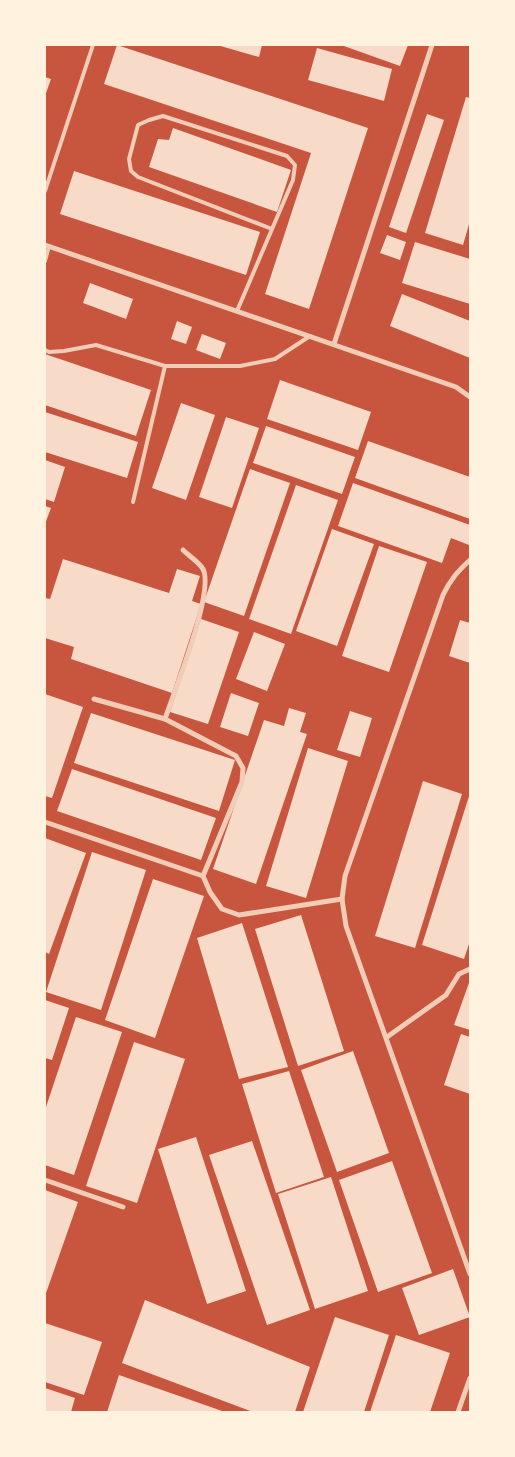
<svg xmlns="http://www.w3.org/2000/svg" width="515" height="1457" font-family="Arial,sans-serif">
  <rect width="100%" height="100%" fill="#c8553d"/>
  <g fill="#f7dbc8">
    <polygon points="117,45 368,128 309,309 265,294 311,153 104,84"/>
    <polygon points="217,45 262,45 259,57"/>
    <polygon points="341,45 408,45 400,66"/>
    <polygon points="317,48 392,69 384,101 308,80"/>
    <polygon points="45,77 51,79 45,96"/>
    <polygon points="466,97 470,98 470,221 463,245 425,233"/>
    <polygon points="427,114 444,120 406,233 389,227"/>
    <polygon points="173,128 291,170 277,212 149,167 158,139 169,140"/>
    <polygon points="74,171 260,232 246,275 60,214"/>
    <polygon points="387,235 406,242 400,260 380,253"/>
    <polygon points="415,242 470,259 470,304 402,283"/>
    <polygon points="90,283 133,299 126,319 83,303"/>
    <polygon points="402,294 470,321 470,358 390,326"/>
    <polygon points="177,321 192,327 186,344 171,339"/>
    <polygon points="202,334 226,343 220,359 196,350"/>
    <polygon points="45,354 151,390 136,436 45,405"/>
    <polygon points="280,380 371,412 358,450 267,419"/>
    <polygon points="181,403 215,415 186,500 152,488"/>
    <polygon points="45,412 138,442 127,478 45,452"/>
    <polygon points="226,417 259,428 232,508 199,497"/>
    <polygon points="266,426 355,457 342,494 253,463"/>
    <polygon points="368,441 470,477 470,519 355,478"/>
    <polygon points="45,460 65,467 54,502 45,499"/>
    <polygon points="250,469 290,483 244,616 204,602"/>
    <polygon points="353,483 470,525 469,545 451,538 442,563 338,526"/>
    <polygon points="296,485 338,500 291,634 249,619"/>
    <polygon points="45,506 51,508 45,524"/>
    <polygon points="332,529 374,544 337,646 296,631"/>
    <polygon points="379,546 427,562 389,672 342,656"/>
    <polygon points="63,559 169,593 177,569 200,576 192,601 201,604 172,693 71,659 74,647 45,638 45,598 50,599"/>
    <polygon points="201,619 239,632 208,724 170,712"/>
    <polygon points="460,620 470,623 470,663 449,656"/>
    <polygon points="254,632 285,644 267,691 236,679"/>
    <polygon points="231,693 259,703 248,736 220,727"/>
    <polygon points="45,694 83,707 52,798 45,796"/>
    <polygon points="289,708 306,713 300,732 307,734 256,884 213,869 264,720 284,726"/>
    <polygon points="350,711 372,718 360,757 337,750"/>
    <polygon points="91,713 235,760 219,811 74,763"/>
    <polygon points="308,748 348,761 306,898 266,886"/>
    <polygon points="72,769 216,818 201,860 57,811"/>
    <polygon points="423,781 462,794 415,948 375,936"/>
    <polygon points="470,793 470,941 464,959 422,945"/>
    <polygon points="45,838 86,853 49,954 45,952"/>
    <polygon points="92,852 146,870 101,1010 46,992"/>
    <polygon points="153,879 204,896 155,1038 105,1020"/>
    <polygon points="301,915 344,1051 298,1066 255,929"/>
    <polygon points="242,923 288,1067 239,1079 197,938"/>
    <polygon points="470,980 470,1030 454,1025"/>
    <polygon points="45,1000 69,1008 52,1060 45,1058"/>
    <polygon points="76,1017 122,1032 74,1175 45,1165 45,1110"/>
    <polygon points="461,1034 470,1037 470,1094 444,1085"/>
    <polygon points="134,1042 185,1059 137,1203 86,1186"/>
    <polygon points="353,1051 389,1153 337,1172 301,1070"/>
    <polygon points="289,1071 324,1177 276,1193 242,1084"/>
    <polygon points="196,1137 246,1291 207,1304 158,1149"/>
    <polygon points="252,1141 310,1310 267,1325 209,1155"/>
    <polygon points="392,1161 432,1273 378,1292 339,1180"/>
    <polygon points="331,1177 368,1291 315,1309 278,1194"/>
    <polygon points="45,1190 78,1202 45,1296"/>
    <polygon points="453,1269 470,1317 419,1335 402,1288"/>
    <polygon points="145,1300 310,1367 295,1412 253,1412 122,1363"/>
    <polygon points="335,1317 389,1335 364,1412 303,1412"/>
    <polygon points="45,1323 102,1342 84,1395 45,1382"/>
    <polygon points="396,1335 450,1353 430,1412 370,1412"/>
    <polygon points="119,1375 225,1412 107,1412"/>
    <polygon points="45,1388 75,1398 71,1412 45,1412"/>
  </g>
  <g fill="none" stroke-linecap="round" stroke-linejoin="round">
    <g stroke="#f1ccb7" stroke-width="4">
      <polyline points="45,191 93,45"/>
      <polyline points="45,261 49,246"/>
      <polyline points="237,311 293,180 295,165 287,156 163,116 149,120 138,125 129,159 131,171 138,177 272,229"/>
      <polyline points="45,350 49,352 64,351 96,345 165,366 240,366 275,359 310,336"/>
      <polyline points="133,502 165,366"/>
    </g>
    <g stroke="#f1ccb7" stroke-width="5">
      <polyline points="45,245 456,387 470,397"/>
      <polyline points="334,344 432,45"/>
      <path d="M470,560c-12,11 -20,20 -27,35l-98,281 -3,23 4,27 124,348"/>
      <polyline points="94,699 165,719 236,756 243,768 242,782 203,876"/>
      <path d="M165,719c9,-27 50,-128 38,-150 -4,-7 -14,-13 -20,-19"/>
      <polyline points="45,822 203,876 210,892 222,909 239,915 342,899"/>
      <polyline points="387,1037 446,995 459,974 470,969"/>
      <polyline points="45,1180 123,1207"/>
      <polyline points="458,1412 470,1378"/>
    </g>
  </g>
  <rect width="515" height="1457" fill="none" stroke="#fff3e0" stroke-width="92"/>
</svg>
